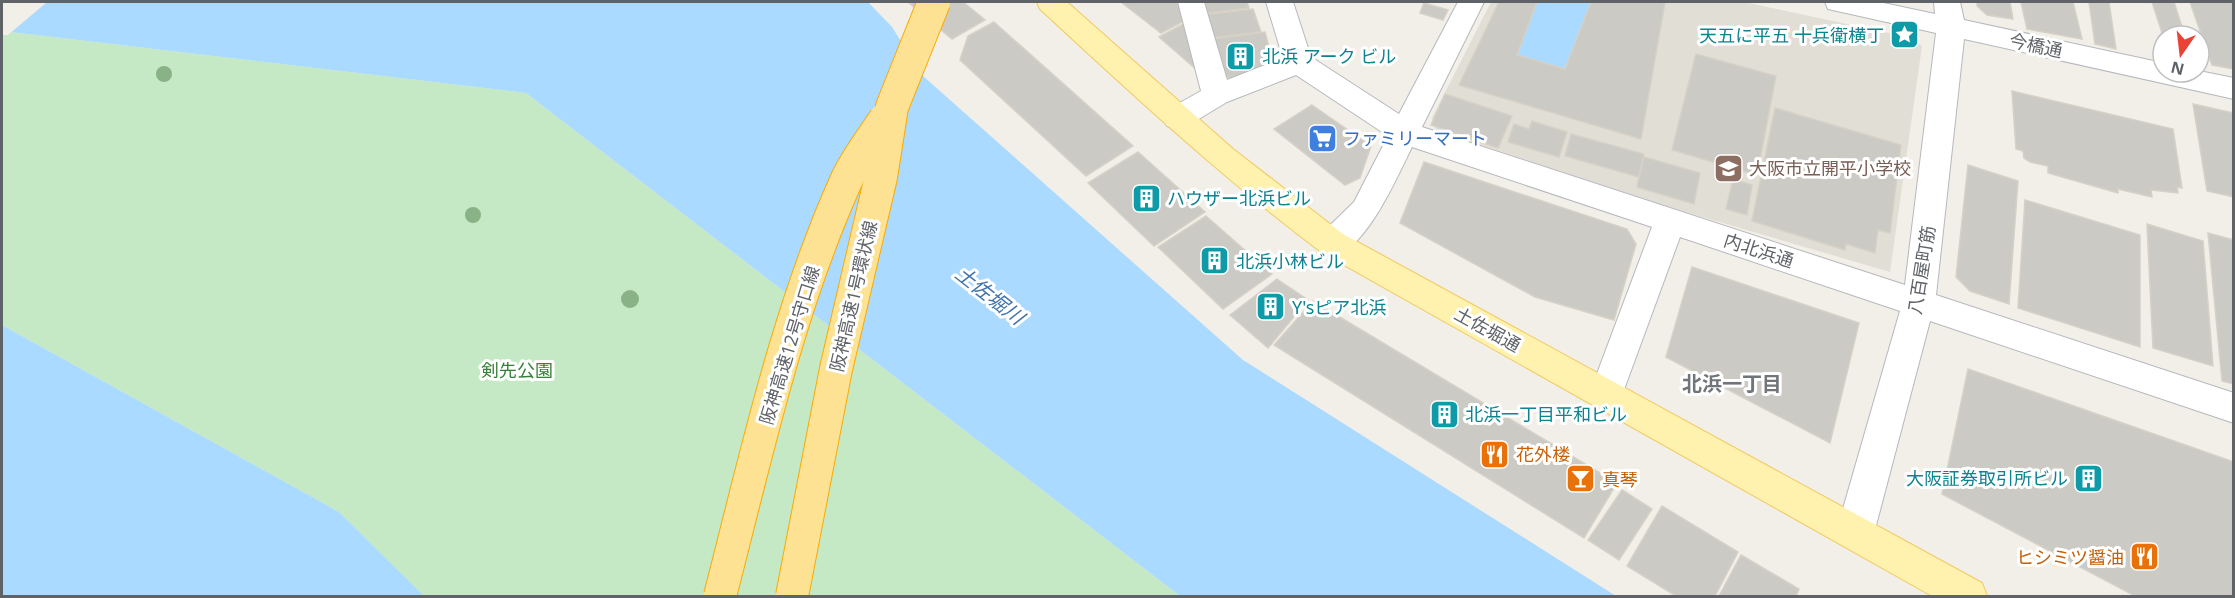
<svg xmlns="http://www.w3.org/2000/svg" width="2235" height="598" font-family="'Noto Sans','Noto Sans JP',sans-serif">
  <rect width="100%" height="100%" fill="#f1efe8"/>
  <polygon fill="#e1ded6" points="1491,2 1744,2 1908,37 1922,46 1890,272 1665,206 1436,130 1432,118"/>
  <polygon fill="#c5e8c5" points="2,31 526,93 1180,596 424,596 339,512 2,325"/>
  <g fill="#aadaff">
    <polygon points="2,2 868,2 892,27 923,76 1243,360 1616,596 1180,596 526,93 2,31"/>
    <polygon points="1537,2 1591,2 1565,69 1517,55"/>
    <polygon points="2,325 339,512 424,596 2,596"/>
  </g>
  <polygon fill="#f1efe8" points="2,2 47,2 8,35 2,35"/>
  <g fill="#cccac5" stroke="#d6d1c6" stroke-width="1.5">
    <polygon points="908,2 963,2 985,20 952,39"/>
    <polygon points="1121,2 1175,2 1185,9 1184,21 1161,33"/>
    <polygon points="1199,2 1247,2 1249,8 1201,14"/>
    <polygon points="1499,2 1537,2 1517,55 1565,69 1591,2 1665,2 1641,139 1459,85"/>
    <polygon points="1977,2 2010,2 2013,19 1987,15 1977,6"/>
    <polygon points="2021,2 2073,2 2082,39 2027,29"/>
    <polygon points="2089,2 2109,2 2116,49 2095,44"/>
    <polygon points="2152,2 2174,2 2185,36 2163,36"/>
    <polygon points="2190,2 2234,2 2234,69 2212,65"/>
    <polygon points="1424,3 1448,10 1443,20 1420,13"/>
    <polygon points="1253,9 1261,32 1208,38 1201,15"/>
    <polygon points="1189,21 1197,70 1159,37"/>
    <polygon points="994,22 1133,146 1086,176 960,60 968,36"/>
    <polygon points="1265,32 1270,51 1268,61 1262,67 1230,78 1216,71 1211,39"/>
    <polygon points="1696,54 1776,76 1757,175 1672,150"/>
    <polygon points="2012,91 2173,129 2182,188 2177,187 2178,193 2151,190 2152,197 2118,189 2118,193 2048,173 2048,166 2030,162 2024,158 2023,151 2016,149"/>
    <polygon points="1445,94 1512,116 1498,148 1431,125"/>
    <polygon points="2193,104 2234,113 2234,197 2207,191"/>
    <polygon points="1312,105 1371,146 1360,178 1345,185 1274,129"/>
    <polygon points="1775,108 1901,145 1890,233 1878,230 1875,253 1846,244 1845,250 1752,221"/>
    <polygon points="1532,121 1567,132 1559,157 1508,142 1514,124 1529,129"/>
    <polygon points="1571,134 1644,154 1639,177 1565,156"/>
    <polygon points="1138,152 1205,212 1154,246 1088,183"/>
    <polygon points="1644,157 1700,173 1694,204 1637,187"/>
    <polygon points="1424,162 1627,229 1636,244 1614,320 1535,297 1400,223"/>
    <polygon points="1968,165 2018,181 2009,304 1970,291 1956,277"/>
    <polygon points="1733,179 1752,185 1747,215 1726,209"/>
    <polygon points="2025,200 2140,235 2140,347 2018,308"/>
    <polygon points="1206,216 1272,274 1223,309 1158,247"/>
    <polygon points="2147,224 2203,241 2213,366 2153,348"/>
    <polygon points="2208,233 2234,240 2234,384 2222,381"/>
    <polygon points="1692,267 1859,323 1830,443 1666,357"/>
    <polygon points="1277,279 1308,300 1268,348 1230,315"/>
    <polygon points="1313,301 1617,483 1584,538 1274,345"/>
    <polygon points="1968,369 2234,462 2234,596 2135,596 1942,494"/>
    <polygon points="1622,490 1652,509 1619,560 1588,540"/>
    <polygon points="1662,506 1738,552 1715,596 1676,596 1627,566"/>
    <polygon points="1741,555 1799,589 1796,596 1719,596"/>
  </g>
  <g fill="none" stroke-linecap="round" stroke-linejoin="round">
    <defs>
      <path id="minor" d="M1178,2h26l23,78 56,-22 -17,-56h27l18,55 88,57 59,-112h26l-62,125 483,158 31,-252 -108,-24 -3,-7h54l56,12 -1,-12h26l4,18 199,43v9l36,-1 35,7v21l-270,-60 -28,256 298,98v30l-304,-102 -56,212 -6,12 -13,5 -13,-5 -6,-12 64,-222 -220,-74 -62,169 -12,4 -12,-4 -5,-11 63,-168 -240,-80c-13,26 -46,103 -78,108 -4,1 -9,-2 -13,-3l-5,-9 5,-9 33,-32 34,-66 -92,-61 -69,27 -40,24 -10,3 -10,-3 -5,-8 5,-8 34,-19z"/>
      <path id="major" d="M1037,2h30l166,147 110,85 639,349 5,13h-55l-611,-344c-100,-75 -190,-159 -281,-243z"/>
    </defs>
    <use href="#minor" stroke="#b5b8bc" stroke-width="2"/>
    <use href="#major" stroke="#f2c960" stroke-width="2"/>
    <use href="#minor" fill="#fff" fill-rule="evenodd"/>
    <use href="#major" fill="#fff2af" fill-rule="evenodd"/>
    <defs>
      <g id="highway-bridge">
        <path d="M720,596c36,-139 67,-284 126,-415 10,-22 26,-42 39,-62"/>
        <polyline points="792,596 836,369 881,177 892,107 934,2"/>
      </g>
    </defs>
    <use href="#highway-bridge" stroke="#f9ab00" stroke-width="34" stroke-linecap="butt"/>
    <use href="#highway-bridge" stroke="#fde293" stroke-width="32"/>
  </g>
  <g fill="#89b387">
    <circle cx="164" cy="74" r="8"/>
    <circle cx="473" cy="215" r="8"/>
    <circle cx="630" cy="299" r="9"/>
  </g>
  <defs>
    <symbol id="sight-square" viewBox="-11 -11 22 22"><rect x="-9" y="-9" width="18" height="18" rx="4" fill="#0f9aa8" stroke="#fff"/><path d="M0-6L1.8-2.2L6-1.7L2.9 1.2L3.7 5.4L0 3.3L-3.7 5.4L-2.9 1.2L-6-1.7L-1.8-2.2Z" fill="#fff"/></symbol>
    <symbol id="building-square" viewBox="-11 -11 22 22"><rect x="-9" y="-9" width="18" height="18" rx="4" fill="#0f9aa8" stroke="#fff"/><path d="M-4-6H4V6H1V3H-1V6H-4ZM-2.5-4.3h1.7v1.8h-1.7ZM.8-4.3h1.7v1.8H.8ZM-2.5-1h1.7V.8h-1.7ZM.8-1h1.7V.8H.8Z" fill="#fff"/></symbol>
    <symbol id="supermarket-square" viewBox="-11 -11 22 22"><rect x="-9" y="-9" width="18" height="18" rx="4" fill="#3f7fe0" stroke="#fff"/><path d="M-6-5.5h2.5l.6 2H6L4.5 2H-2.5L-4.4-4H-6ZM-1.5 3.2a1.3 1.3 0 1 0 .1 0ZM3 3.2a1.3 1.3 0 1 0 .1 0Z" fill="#fff"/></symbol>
    <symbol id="school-square" viewBox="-11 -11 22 22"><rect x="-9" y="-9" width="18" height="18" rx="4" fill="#8d6e63" stroke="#fff"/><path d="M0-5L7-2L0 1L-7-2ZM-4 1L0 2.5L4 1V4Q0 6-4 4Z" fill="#fff"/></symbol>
    <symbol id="restaurant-square" viewBox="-11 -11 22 22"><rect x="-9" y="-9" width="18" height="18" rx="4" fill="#e8710a" stroke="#fff"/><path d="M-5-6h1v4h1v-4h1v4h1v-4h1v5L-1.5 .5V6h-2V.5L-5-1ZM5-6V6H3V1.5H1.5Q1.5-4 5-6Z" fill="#fff"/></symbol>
    <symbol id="bar-square" viewBox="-11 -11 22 22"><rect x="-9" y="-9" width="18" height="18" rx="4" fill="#e8710a" stroke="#fff"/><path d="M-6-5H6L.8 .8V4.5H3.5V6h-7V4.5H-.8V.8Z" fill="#fff"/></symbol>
  </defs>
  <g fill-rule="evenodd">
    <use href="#sight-square" x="1888" y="18" width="33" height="33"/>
    <use href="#building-square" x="1224" y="40" width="33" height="33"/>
    <use href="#supermarket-square" x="1306" y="122" width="33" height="33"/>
    <use href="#school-square" x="1712" y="152" width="33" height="33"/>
    <use href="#building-square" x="1130" y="182" width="33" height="33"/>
    <use href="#building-square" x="1198" y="244" width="33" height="33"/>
    <use href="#building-square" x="1254" y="290" width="33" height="33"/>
    <use href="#building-square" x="1428" y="398" width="33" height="33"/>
    <use href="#restaurant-square" x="1478" y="438" width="33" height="33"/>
    <use href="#building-square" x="2072" y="462" width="33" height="33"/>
    <use href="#bar-square" x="1564" y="462" width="33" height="33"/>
    <use href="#restaurant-square" x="2128" y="540" width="33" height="33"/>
  </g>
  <g text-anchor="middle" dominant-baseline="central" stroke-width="6" stroke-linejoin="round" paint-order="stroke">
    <g font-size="18" fill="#0d838f" stroke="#fff" text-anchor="start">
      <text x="1884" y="35" text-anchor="end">天五に平五 十兵衛横丁</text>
      <text x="1262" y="56">北浜 アーク ビル</text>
      <text x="1167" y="198">ハウザー北浜ビル</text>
      <text x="1236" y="261">北浜小林ビル</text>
      <text x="1292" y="307">Y'sピア北浜</text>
      <text x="1465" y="414">北浜一丁目平和ビル</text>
      <text x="2068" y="478" text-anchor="end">大阪証券取引所ビル</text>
    </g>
    <g font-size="18" fill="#5f6368" stroke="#fff">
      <text transform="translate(2036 45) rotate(12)">今橋通</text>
      <text transform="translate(1759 250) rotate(18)">内北浜通</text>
      <text transform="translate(1921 270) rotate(-81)">八百屋町筋</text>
      <text transform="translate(853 296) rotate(-77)">阪神高速1号環状線</text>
      <text transform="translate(1488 329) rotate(29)">土佐堀通</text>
      <text transform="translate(789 345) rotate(-73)">阪神高速12号守口線</text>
    </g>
    <g font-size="18" fill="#366cbe" stroke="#fff" text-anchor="start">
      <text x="1343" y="138">ファミリーマート</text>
    </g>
    <g font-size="18" fill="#785e54" stroke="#fff" text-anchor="start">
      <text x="1749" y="168">大阪市立開平小学校</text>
    </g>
    <g font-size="18" fill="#348238" stroke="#fff">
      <text x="517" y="370">剣先公園</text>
    </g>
    <g font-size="18" fill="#c56008" stroke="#fff" text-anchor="start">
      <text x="1516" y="454">花外楼</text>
      <text x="1602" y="479">真琴</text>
      <text x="2124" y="557" text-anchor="end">ヒシミツ醤油</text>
    </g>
    <g font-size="20" font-style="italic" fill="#4174aa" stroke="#fff">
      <text transform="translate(990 295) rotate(38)">土佐堀川</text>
    </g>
    <g font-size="20" font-weight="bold" fill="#70757a" stroke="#fff">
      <text x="1732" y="383">北浜一丁目</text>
    </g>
  </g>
  <rect width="2235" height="598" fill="none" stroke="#5f6368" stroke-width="6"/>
  <g transform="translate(2181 54) rotate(194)"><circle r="28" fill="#ffffff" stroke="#bfc1c3" stroke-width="1.5"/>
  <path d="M0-4.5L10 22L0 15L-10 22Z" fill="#ea4335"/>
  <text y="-9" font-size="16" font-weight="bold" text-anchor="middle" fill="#5f6368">N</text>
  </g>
</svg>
